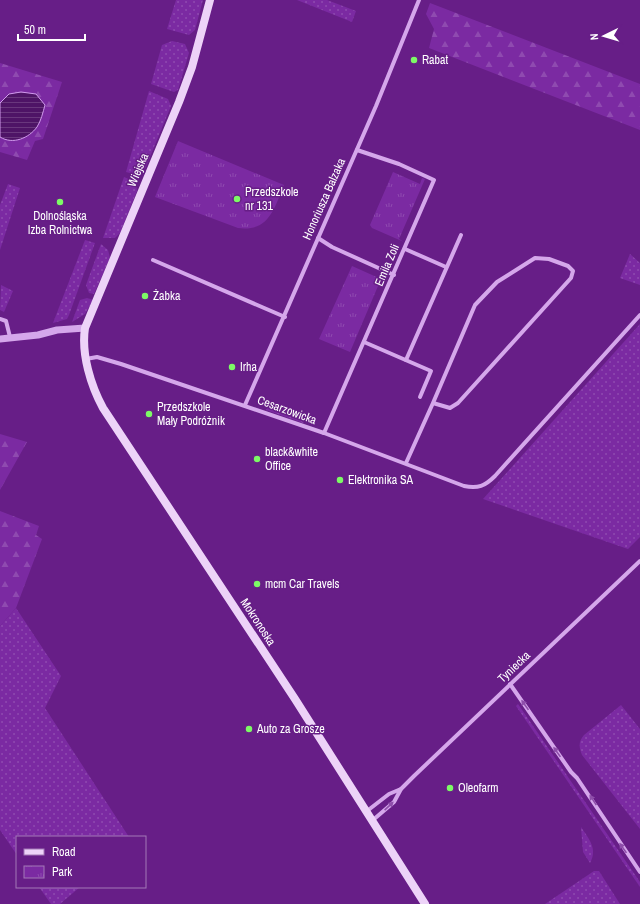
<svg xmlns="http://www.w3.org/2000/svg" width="640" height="904" font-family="'Archivo Narrow',sans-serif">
  <defs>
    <pattern id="grass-dots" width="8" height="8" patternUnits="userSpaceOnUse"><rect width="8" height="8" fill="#7b2aa2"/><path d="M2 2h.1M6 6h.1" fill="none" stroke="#8f4ab0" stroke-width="1.8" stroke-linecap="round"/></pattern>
    <pattern id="forest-firs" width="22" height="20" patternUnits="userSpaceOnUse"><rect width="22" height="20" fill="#7b2aa2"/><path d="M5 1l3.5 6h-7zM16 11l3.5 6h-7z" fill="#8f4ab0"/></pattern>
    <pattern id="park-tufts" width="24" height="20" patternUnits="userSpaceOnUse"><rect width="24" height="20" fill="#7b2aa2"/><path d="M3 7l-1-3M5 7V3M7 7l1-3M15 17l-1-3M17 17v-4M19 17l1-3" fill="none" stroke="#8f4ab0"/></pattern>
    <pattern id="water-rules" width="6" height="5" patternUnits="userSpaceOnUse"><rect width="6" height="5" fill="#4e1466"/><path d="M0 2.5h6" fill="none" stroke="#69377d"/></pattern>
  </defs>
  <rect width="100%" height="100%" fill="#671e87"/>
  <g fill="url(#grass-dots)">
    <polygon points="176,0 203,0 195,30 189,35 167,29"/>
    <polygon points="297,0 327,0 356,11 352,22"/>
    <polygon points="172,41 185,44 189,53 178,90 174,92 151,84 162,45"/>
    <path d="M149,91l19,8 3,7 -26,63c-5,8 -11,5 -19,3z"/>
    <polygon points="124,177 136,182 137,191 120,233 115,238 103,238"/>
    <polygon points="8,184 20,188 0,250 0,205"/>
    <polygon points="85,240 95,243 69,315 67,319 53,323"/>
    <polygon points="101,244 108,250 110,258 94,294 89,293 86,285"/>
    <polygon points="630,254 640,263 640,285 620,278"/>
    <polygon points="1,285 13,291 4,312 0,310"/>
    <polygon points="87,298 93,300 85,314 72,322 80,300"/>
    <polygon points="640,324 640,537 628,549 483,499"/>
    <polygon points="269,406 304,422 303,423 266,410"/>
    <polygon points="16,608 61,676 45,708 129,837 17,837 17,855 0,830 0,626"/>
    <polygon points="518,704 640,882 640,887 516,706"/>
    <path d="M621,705l19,24v100l-58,-74c-3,-8 -4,-13 2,-20z"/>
    <path d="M581,827c8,12 17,22 9,36l-7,-11z"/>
    <polygon points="594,871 599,871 620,904 545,904"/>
    <polygon points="39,887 80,887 60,904 51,904"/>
  </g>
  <g fill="url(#forest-firs)">
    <polygon points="430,3 640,84 640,130 429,48 434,29 426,14"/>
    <polygon points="0,63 62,82 43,139 35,141 27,160 0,152 0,137 3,139 38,125 45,105 9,94 0,103"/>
    <polygon points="0,434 27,442 0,490"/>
    <polygon points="0,511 39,526 36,535 42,539 16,608 0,626"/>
  </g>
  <g fill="url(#park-tufts)">
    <path d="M178,141l106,44c-10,24 -15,47 -46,43l-83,-31z"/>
    <polygon points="393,172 420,184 422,178 425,179 399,239 404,242 372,228 370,225"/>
    <polygon points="352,266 381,279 350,352 319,339"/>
  </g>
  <path fill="url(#water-rules)" stroke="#d19aed" d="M21,92l15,2 9,11c-2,7 -4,16 -8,22 -8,11 -24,18 -37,10v-34l9,-9z"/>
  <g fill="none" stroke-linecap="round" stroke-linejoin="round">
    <g stroke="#d5a7eb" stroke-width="4">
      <polyline points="318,238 332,247 394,275"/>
      <polyline points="405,249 446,267"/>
      <polyline points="153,260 285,317"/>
      <polyline points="0,319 6,321 10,337"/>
      <polyline points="364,342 431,371 420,397"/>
      <path d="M86,359l11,-2 24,7 203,69 140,53c14,3 21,0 31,-10l145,-161"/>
      <polyline points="406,360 461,235"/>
      <polyline points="245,405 376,106 419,0"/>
      <polyline points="324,433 434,180 399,164 357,150"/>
      <polyline points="406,463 433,403 450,408 458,403 571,278 573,271 568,266 549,259 535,258 497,282 475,305 433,403"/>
      <polyline points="510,684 571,772 577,778 640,872"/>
      <polyline points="367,811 389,794 401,789"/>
      <polyline points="373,820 394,802 401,789 414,776 640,561"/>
    </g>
    <polyline stroke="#d5a7eb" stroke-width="7" points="0,339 38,335 57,330 85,328"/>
    <path stroke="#edd3f8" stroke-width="8" d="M210,0l-18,67 -13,35 -94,226c-4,26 6,58 18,80l192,291 130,205"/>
  </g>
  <defs><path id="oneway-solid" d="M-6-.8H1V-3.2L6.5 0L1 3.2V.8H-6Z"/></defs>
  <g fill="#8e4eaa">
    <use href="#oneway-solid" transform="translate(525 705) rotate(-125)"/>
    <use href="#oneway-solid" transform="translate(557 752) rotate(-125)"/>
    <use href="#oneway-solid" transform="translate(593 800) rotate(-124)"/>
    <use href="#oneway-solid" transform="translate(389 806) rotate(-43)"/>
    <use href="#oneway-solid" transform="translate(623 848) rotate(-125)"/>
  </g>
  <g fill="#7dfa66" stroke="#671e87" stroke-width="1.5">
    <circle cx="414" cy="60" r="4"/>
    <circle cx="237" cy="199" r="4"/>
    <circle cx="60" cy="202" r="4"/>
    <circle cx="145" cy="296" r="4"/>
    <circle cx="232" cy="367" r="4"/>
    <circle cx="149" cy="414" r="4"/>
    <circle cx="257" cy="459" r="4"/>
    <circle cx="340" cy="480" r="4"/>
    <circle cx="257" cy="584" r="4"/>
    <circle cx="249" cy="729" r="4"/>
    <circle cx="450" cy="788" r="4"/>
  </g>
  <g text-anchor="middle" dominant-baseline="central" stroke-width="3" stroke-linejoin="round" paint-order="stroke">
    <g font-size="12" fill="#fff" stroke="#671e87" text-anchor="start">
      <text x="422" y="60">Rabat</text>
      <text x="245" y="192">Przedszkole<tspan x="245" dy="14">nr 131</tspan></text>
      <text x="60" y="216" text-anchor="middle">Dolnośląska<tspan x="60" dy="14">Izba Rolnictwa</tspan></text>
      <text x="153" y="296">Żabka</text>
      <text x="240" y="367">Irha</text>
      <text x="157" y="407">Przedszkole<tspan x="157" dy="14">Mały Podróżnik</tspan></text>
      <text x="265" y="452">black&amp;white<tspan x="265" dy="14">Office</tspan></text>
      <text x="348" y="480">Elektronika SA</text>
      <text x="265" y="584">mcm Car Travels</text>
      <text x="257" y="729">Auto za Grosze</text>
      <text x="458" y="788">Oleofarm</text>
    </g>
    <g font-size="12" fill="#fff" stroke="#671e87">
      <text transform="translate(138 170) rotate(-67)">Wiejska</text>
      <text transform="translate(324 199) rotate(-66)">Honoriusza Balzaka</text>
      <text transform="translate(387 265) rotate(-67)">Emila Zoli</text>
      <text transform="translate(287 410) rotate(20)">Cesarzowicka</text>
      <text transform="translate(258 622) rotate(57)">Mokronoska</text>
      <text transform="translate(514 667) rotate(-44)">Tyniecka</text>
    </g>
  </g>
  <rect x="16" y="836" width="130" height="52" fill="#671e87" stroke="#a478b7"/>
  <rect x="24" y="849" width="20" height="6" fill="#edd3f8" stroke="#a478b7"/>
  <text x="52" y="856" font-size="12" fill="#ffffff">Road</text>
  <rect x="24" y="866" width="20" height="12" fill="url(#park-tufts)" stroke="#a478b7"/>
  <text x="52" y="876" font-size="12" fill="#ffffff">Park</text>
  <g transform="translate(604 36) rotate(265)" stroke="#671e87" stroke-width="3" paint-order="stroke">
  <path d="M0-3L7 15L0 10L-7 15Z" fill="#ffffff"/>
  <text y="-6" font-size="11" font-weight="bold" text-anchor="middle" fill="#ffffff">N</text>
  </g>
  <path d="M18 34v6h67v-6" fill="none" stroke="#ffffff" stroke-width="2"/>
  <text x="24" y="34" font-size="12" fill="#ffffff" stroke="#671e87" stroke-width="3" paint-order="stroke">50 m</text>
</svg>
